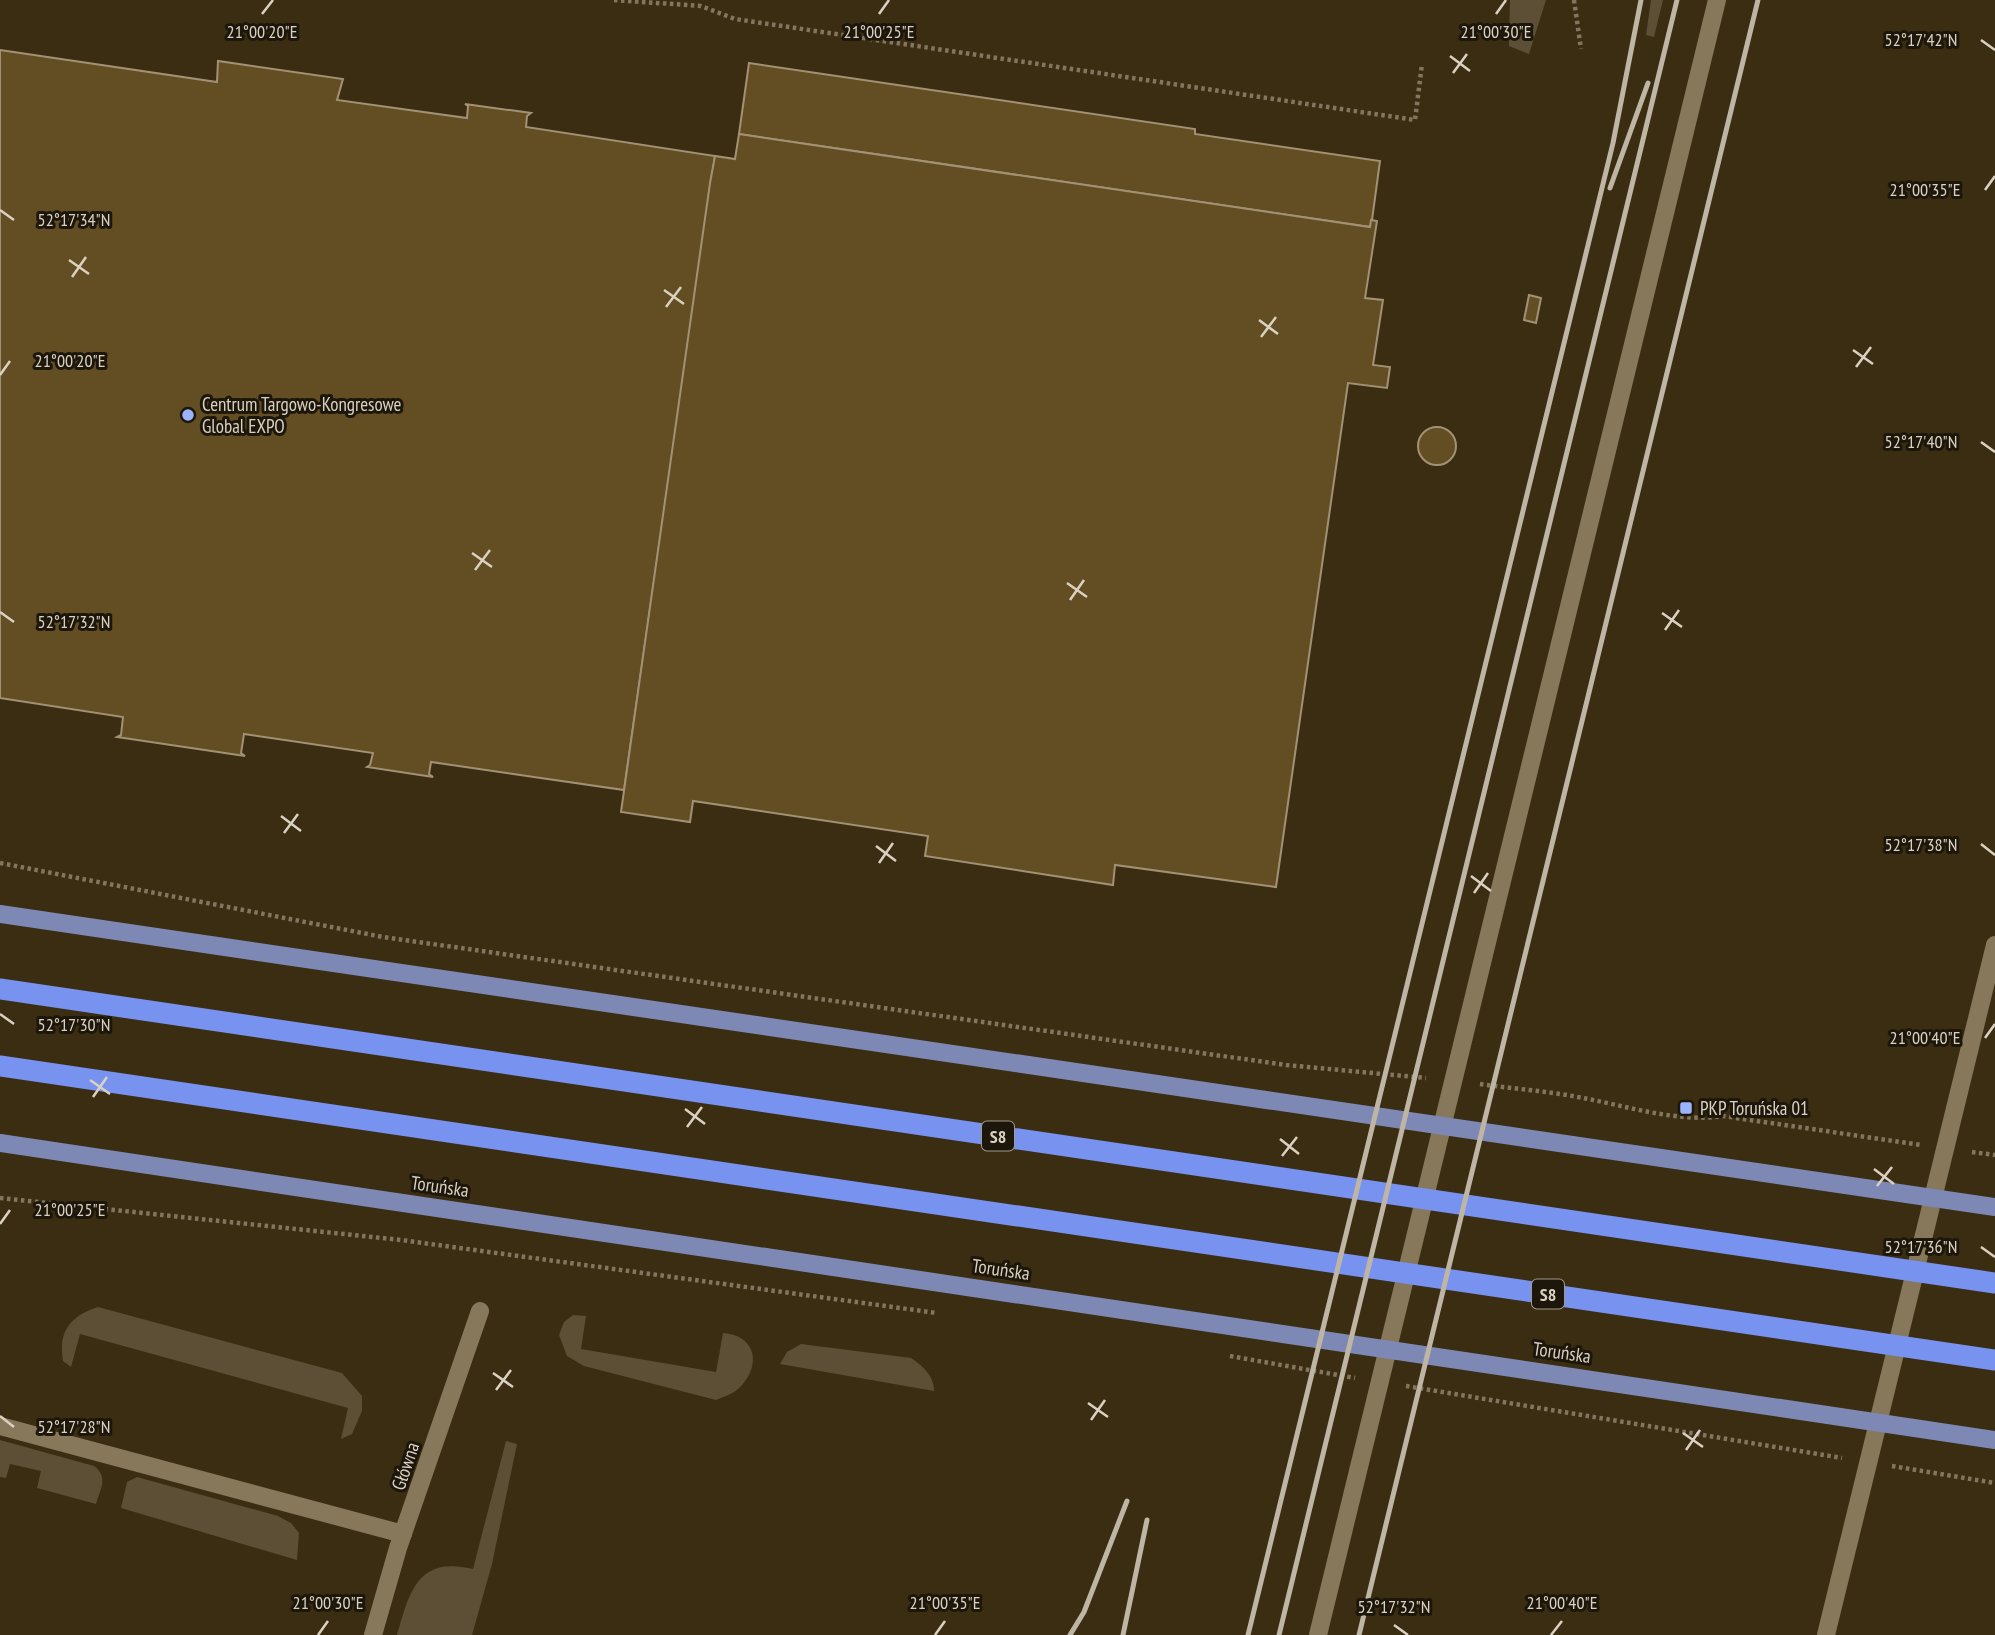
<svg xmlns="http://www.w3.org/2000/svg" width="1995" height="1635" font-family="'PT Sans Narrow',sans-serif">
  <rect width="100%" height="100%" fill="#3b2d12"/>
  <g fill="#5c4f36">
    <polygon points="1510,0 1546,0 1529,54 1509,46"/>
    <polygon points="1651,0 1663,0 1654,37 1646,35"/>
    <path d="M98,1307l244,66 20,23v15l-10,23 -11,5 7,-31 -268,-74 -9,33 -8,-6c-5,-31 8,-45 35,-54z"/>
    <path d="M573,1315l13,1 -5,33 135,23 7,-39c32,2 39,31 18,53 -7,8 -16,10 -25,14l-132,-34 -17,-10 -8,-21 5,-13z"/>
    <path d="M801,1344l110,14c12,8 23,18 23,33l-154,-27 7,-12z"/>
    <path d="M0,1440l94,26c15,11 6,24 2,38l-59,-16 4,-17 -31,-7 -4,14 -6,-1z"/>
    <path d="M506,1441l11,3 -25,120 -20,71h-75c13,-46 22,-79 76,-66z"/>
    <polygon points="137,1477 278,1516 291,1523 299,1533 297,1560 121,1508 127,1482"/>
  </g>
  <g fill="#634d23" stroke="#a29174" stroke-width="2">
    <polygon points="0,50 217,82 218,61 343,79 337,100 467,118 468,106 465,104 531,113 527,116 526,127 715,156 624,790 431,762 429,774 433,777 367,767 370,765 373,753 244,734 241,753 245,756 117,737 121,735 123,717 0,698"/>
    <polygon points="749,63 1195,129 1195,134 1380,161 1372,220 1370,227 739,134"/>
    <polygon points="739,134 1370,227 1371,220 1377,221 1365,298 1383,300 1373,365 1390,367 1387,388 1348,383 1276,887 1115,865 1113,885 925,856 928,836 693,801 690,822 621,812 710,183 715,156 735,159"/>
    <polygon points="1529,295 1541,298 1536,323 1524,320"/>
    <circle cx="1437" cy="446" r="19"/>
  </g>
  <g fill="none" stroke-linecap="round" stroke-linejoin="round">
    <g stroke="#827661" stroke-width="4.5" stroke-dasharray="3.5 3.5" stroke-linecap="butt">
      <polyline points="614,0 701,6 735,19 1415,120 1422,64"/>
      <polyline points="1574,0 1581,49"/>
      <polyline points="0,863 383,937 1286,1065 1426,1078"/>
      <path d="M1480,1084c34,5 69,7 103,14 44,8 95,25 140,18l198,29"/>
      <polyline points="1972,1152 1995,1155"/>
      <polyline points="0,1198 401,1240 937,1313"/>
      <polyline points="1230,1356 1355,1378"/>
      <polyline points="1406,1386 1842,1458"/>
      <polyline points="1892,1466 1995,1483"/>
    </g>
    <g stroke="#88785b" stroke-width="18">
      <polyline points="0,1426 403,1534"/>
      <polyline points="373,1635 398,1548 480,1311"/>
      <polyline points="1318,1635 1717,0"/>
      <polyline points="1826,1635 1995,945"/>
    </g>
    <g stroke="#7e88b4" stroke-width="18">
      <polyline points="0,914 1995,1207"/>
      <polyline points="0,1143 1995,1440"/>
    </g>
    <g stroke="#7792ef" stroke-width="21">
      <polyline points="0,989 1995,1283"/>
      <polyline points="0,1066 1995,1360"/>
    </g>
    <g stroke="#bfb5a4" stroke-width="5">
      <polyline points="1610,188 1648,83"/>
      <polyline points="1070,1635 1084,1612 1127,1501"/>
      <polyline points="1123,1635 1147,1520"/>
      <polyline points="1248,1635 1613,143 1641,0"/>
      <polyline points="1279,1635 1677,0"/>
      <polyline points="1359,1635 1758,0"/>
    </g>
  </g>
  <path fill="none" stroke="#dad1c2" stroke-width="2.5" d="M262,14l11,-14M879,14l10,-14M1496,14l10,-14M1981,40l14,10M1450,56l20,15M1453,73l14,-19M1985,190l10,-14M0,210l14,10M69,260l20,14M72,277l14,-20M664,290l20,14M666,307l15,-20M1259,320l19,14M1261,337l15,-20M1853,350l20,14M1856,367l15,-20M0,375l10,-14M1981,442l14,10M472,553l20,14M475,570l15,-20M1067,583l20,14M1070,600l14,-20M0,612l14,10M1662,613l20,14M1665,630l14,-20M281,816l20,15M284,833l14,-19M1981,844l14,11M876,846l20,15M879,863l14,-20M1471,876l20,15M1474,893l14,-20M0,1014l14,10M1985,1038l10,-14M90,1080l20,14M93,1097l14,-20M685,1109l20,15M687,1127l15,-20M1280,1139l19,15M1282,1156l15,-19M1874,1169l20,15M1877,1186l15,-19M0,1224l10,-14M1981,1247l14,10M493,1373l20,14M496,1390l15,-20M1088,1403l20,14M0,1416l14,11M1091,1420l14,-20M1683,1433l20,14M1686,1450l14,-20M1394,1625l14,10M318,1635l10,-14M935,1635l10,-14M1551,1635l11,-14"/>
  <g fill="#9cb4fd" stroke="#1d170b" stroke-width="2.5">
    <circle cx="188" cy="415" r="7"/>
    <rect x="1679" y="1101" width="14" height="14" rx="3.5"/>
  </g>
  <g text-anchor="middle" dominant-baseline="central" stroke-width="6" stroke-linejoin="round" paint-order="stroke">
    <g fill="#1d170b" stroke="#a1998b" stroke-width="2">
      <rect x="982" y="1121.5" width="32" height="29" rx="5"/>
      <rect x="1532" y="1279.5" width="32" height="29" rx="5"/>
    </g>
    <g font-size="18" font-weight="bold" fill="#dad1c2">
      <text x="998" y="1136">S8</text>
      <text x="1548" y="1294">S8</text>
    </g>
    <g font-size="19" fill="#dad1c2" stroke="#1d170b" text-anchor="start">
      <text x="202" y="404">Centrum Targowo-Kongresowe<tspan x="202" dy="22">Global EXPO</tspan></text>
      <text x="1700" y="1108">PKP Toruńska 01</text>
    </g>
    <g font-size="19" fill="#dad1c2" stroke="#1d170b">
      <text transform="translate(440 1186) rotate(8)">Toruńska</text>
      <text transform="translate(1001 1269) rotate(8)">Toruńska</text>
      <text transform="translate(1562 1352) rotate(8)">Toruńska</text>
      <text transform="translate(405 1466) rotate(-71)">Główna</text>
    </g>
  </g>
  <g font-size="18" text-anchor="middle" fill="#dad1c2" stroke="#1d170b" stroke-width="6" stroke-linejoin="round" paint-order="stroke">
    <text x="262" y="38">21°00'20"E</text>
    <text x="879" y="38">21°00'25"E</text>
    <text x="1496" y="38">21°00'30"E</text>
    <text x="1921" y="46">52°17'42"N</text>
    <text x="1925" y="196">21°00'35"E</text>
    <text x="74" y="226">52°17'34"N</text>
    <text x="70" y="367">21°00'20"E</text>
    <text x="1921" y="448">52°17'40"N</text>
    <text x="74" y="628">52°17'32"N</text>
    <text x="1921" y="851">52°17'38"N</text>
    <text x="74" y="1031">52°17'30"N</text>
    <text x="1925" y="1044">21°00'40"E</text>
    <text x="70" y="1216">21°00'25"E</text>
    <text x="1921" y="1253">52°17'36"N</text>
    <text x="74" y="1433">52°17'28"N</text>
    <text x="328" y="1609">21°00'30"E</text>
    <text x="945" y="1609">21°00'35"E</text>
    <text x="1562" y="1609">21°00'40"E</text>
    <text x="1394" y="1613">52°17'32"N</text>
  </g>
</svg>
